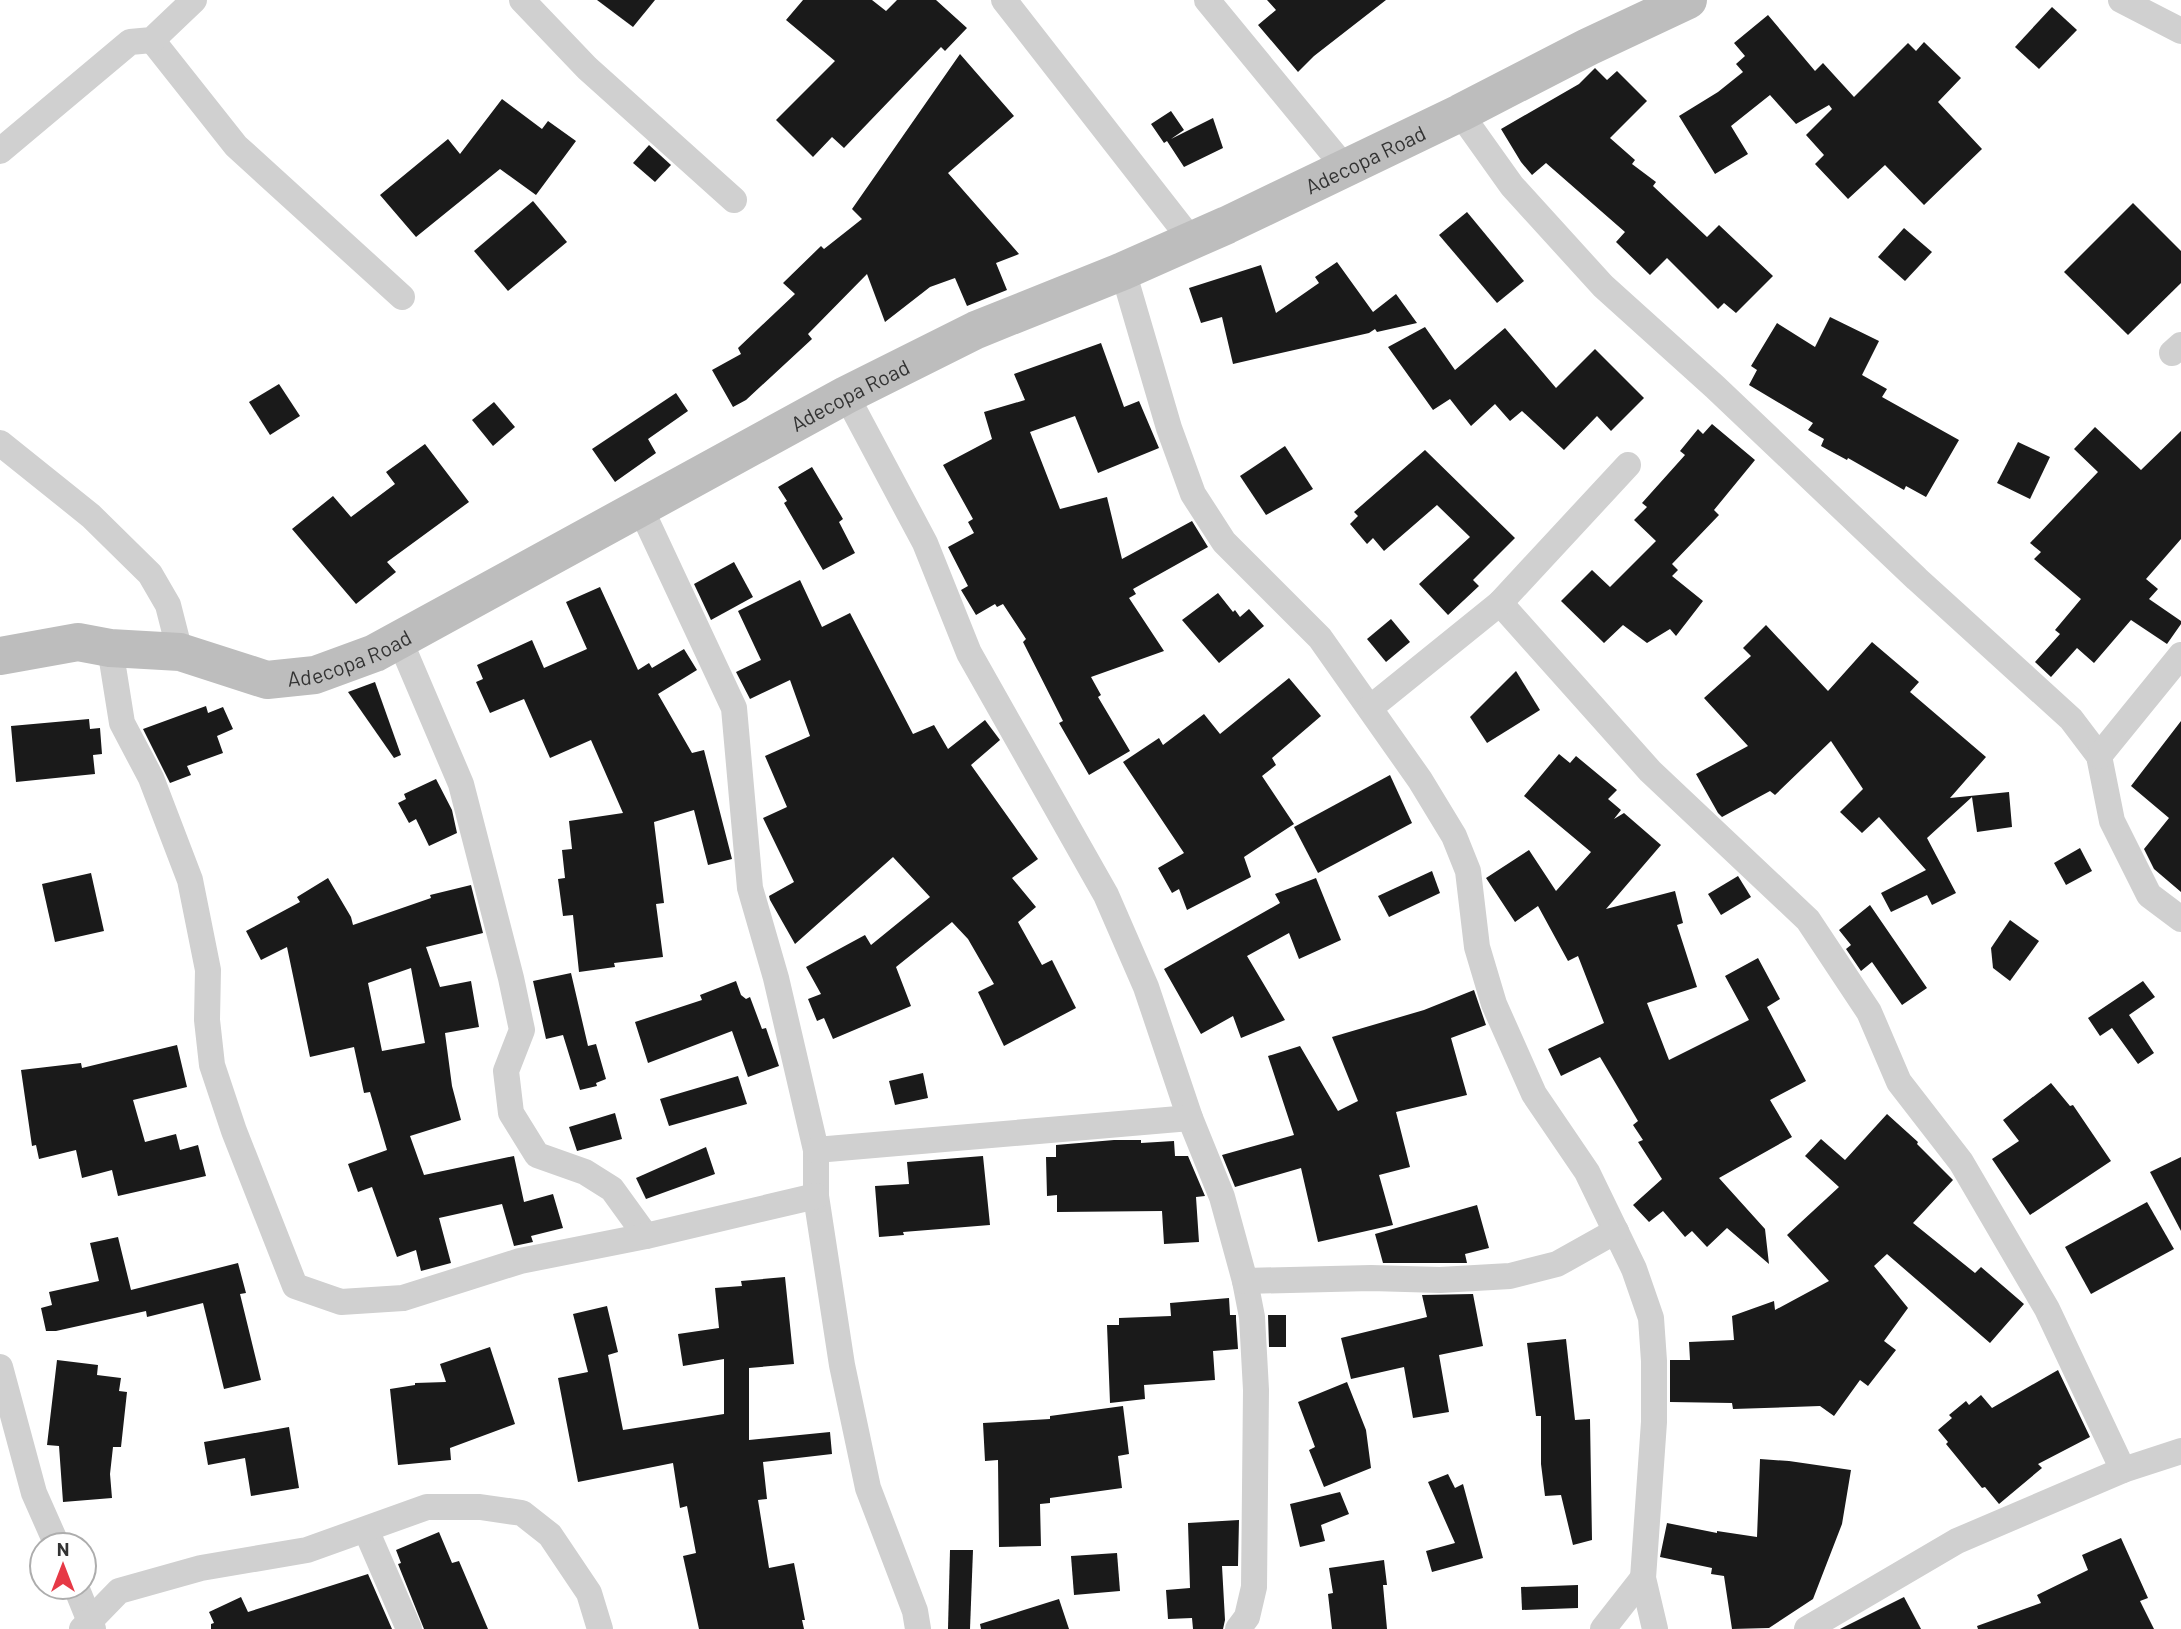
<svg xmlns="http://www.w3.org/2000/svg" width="2181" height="1629" font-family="Barlow,sans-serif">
  <rect width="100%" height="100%" fill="#fff"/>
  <g fill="#1a1a1a" fill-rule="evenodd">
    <polygon points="597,0 655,0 633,27"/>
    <polygon points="803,0 872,0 886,11 897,0 936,0 967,28 945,51 941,47 844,148 832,137 813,157 776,120 835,61 786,20"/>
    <polygon points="1267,0 1386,0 1314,56 1298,72 1258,25 1276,10"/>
    <polygon points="2052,7 2077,30 2039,69 2015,47"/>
    <polygon points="1768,15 1815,71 1823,63 1854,97 1908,43 1916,51 1924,42 1961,78 1938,102 1982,149 1924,205 1885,165 1848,199 1815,164 1824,155 1806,135 1832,109 1829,105 1796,124 1770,95 1731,126 1748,154 1715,174 1679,116 1718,92 1743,72 1736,64 1745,56 1734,43"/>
    <polygon points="960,54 1014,116 948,173 1019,254 996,263 1007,290 967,306 955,278 930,287 885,322 867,274 808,334 812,339 746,400 733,407 712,370 741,354 738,348 795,294 783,283 821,246 824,249 862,219 852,209"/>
    <polygon points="1595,68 1607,80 1617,71 1647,101 1610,138 1635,160 1632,164 1656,182 1653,186 1707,237 1719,225 1773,276 1736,313 1724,303 1718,309 1667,258 1650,275 1616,242 1625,232 1546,163 1532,175 1521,162 1501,129 1579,84"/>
    <polygon points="502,99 542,129 548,121 576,141 536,195 500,169 416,237 380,195 448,139 460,154"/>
    <polygon points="1171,111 1184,130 1171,139 1213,118 1223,148 1184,167 1167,141 1164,143 1151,124"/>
    <polygon points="649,145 671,165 655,182 633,163"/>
    <polygon points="533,201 567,242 508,291 474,251"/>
    <polygon points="2133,203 2181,251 2181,283 2128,335 2064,272"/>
    <polygon points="1467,212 1524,281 1497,303 1439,235"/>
    <polygon points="1904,228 1932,252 1905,281 1878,257"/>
    <polygon points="1337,262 1373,312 1396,294 1417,323 1377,332 1375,329 1369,333 1233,364 1222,317 1201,323 1189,288 1261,265 1276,313 1319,283 1315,277"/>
    <polygon points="1830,317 1879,341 1862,375 1887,389 1882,397 1959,440 1926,497 1906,486 1904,490 1848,458 1847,460 1821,446 1824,439 1808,430 1813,423 1749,385 1757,370 1751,366 1777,323 1815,347"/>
    <polygon points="1425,327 1455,370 1505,328 1556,388 1595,349 1644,398 1611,431 1597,416 1564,450 1522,411 1510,421 1495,404 1471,426 1450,399 1433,410 1388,347"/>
    <polygon points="1101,343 1124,407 1139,401 1159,448 1098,473 1075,416 1030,432 1060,509 1107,497 1122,559 1192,521 1208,547 1133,589 1136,594 1129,598 1164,651 1091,677 1101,695 1098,697 1130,751 1089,775 1059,723 1063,721 1023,642 1026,639 1003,604 997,607 995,604 976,615 961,590 968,586 948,547 974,533 968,522 973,519 943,465 992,439 984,412 1025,400 1014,374"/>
    <polygon points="279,384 300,416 270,435 249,402"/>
    <polygon points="676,393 688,411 648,439 656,453 615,482 592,449"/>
    <polygon points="494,402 515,427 493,446 472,420"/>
    <polygon points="1712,424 1755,460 1714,510 1719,515 1672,564 1678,570 1672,576 1703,601 1676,636 1670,629 1647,643 1623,625 1604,643 1561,601 1592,570 1610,587 1656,541 1634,520 1647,507 1642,503 1685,455 1680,451 1698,429 1703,434"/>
    <polygon points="2095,427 2141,470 2181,431 2181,539 2146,579 2158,589 2149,599 2181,621 2181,624 2167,644 2131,620 2094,663 2077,648 2051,677 2035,662 2060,634 2055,630 2081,599 2034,559 2041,552 2030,543 2098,472 2074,449"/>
    <polygon points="2018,442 2050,457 2030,499 1997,483"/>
    <polygon points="425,444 469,502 387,562 396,572 356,604 292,529 333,496 351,517 395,484 386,472"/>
    <polygon points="1285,446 1313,489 1266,515 1240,476"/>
    <polygon points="1425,450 1515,538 1473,580 1479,586 1448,615 1419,584 1470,537 1437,505 1384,551 1373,538 1367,544 1350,524 1358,516 1354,512"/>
    <polygon points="812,467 843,519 839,522 855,553 823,570 784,503 787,501 778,487"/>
    <polygon points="734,562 753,597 711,620 694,584"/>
    <polygon points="800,580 822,627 850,613 913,734 934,725 948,749 985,720 1000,740 971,765 1038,859 1012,878 1036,907 1018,922 1042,965 1052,960 1076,1008 1004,1046 978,992 994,984 968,939 952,922 896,967 911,1006 833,1039 824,1018 817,1021 808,999 821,994 806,967 865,935 871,945 930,897 893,857 795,944 770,900 769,896 794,882 763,818 787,807 765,756 810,736 790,680 750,699 736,672 761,660 738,611"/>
    <polygon points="600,587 638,670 649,663 652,668 684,649 697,670 658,694 692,753 704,750 732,859 708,865 694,810 654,822 664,903 656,904 663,957 614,963 615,967 579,972 573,915 563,916 558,879 565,878 562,850 572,849 569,821 623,813 591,740 550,758 524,699 490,713 476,682 483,679 477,665 532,640 544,668 587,649 566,602"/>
    <polygon points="1218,593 1233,612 1235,610 1240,617 1249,609 1264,626 1219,663 1182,620"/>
    <polygon points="1391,619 1410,642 1386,662 1367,639"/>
    <polygon points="1766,625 1828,691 1872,642 1919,682 1910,692 1986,757 1950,798 2009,792 2012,827 1977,832 1972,797 1927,838 1956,893 1932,905 1927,895 1891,912 1881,893 1926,870 1879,817 1862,833 1840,812 1863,789 1831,741 1775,795 1770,791 1722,817 1718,813 1696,774 1748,746 1704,698 1751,656 1743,648"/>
    <polygon points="1516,671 1540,710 1487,743 1470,717"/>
    <polygon points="1289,678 1321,716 1272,758 1276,765 1262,776 1294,824 1244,857 1251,877 1187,910 1179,889 1172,893 1158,868 1184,853 1123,762 1159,738 1163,745 1204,714 1220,734"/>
    <polygon points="375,682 401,755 394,758 348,692"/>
    <polygon points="206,706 208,713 223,707 233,729 217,736 223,753 187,766 191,775 170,783 143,729"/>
    <polygon points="89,719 90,729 100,728 102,754 93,755 95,774 16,782 11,726"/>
    <polygon points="2181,721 2181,892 2154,869 2144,849 2169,818 2131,786"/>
    <polygon points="1559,754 1570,763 1576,756 1617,790 1608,799 1621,810 1614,819 1624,813 1661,845 1606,909 1675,891 1683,923 1677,925 1697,987 1647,1003 1669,1060 1749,1020 1725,976 1758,958 1780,999 1767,1007 1806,1081 1770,1100 1792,1137 1719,1178 1765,1229 1769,1264 1727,1228 1707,1247 1692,1231 1685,1237 1663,1211 1649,1222 1633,1205 1662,1179 1638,1142 1643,1140 1633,1125 1638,1121 1600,1057 1561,1076 1548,1049 1604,1023 1578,956 1568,961 1538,906 1515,922 1486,878 1529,850 1556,891 1591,852 1524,796"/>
    <polygon points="1390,775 1412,823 1318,873 1294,827"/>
    <polygon points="436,779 452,810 457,833 429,846 416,819 409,823 398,803 406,799 404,794"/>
    <polygon points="2080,848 2092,871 2066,885 2054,863"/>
    <polygon points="1432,871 1440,893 1389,917 1378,896"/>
    <polygon points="91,873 104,931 55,942 42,884"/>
    <polygon points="1738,876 1751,897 1721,915 1708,894"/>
    <path d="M328,878l23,39 2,8 78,-27 -1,-3 41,-10 12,48 -57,14 14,40 31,-6 8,46 -34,6 7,53 9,34 -51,16 14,39 90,-19 10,46 29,-8 10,34 -32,8 2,6 -19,4 -12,-42 -63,14 12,45 -30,8 -5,-21 -19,7 -25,-70 -14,5 -10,-28 39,-14 -17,-58 -6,1 -10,-46 -44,10 -23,-110 -26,13 -15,-29 54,-29 -3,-5zM411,968l14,75 -43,8 -14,-68z"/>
    <polygon points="1316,878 1341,940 1299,959 1289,933 1247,956 1285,1020 1241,1038 1233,1016 1201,1034 1164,969 1280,903 1275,894"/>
    <polygon points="1870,905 1927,988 1902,1005 1872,962 1861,971 1846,949 1851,945 1839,930"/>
    <polygon points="2010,920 2039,941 2010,981 1993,968 1991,948"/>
    <polygon points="571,973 588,1046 596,1044 606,1079 596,1083 597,1086 580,1090 563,1035 546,1039 533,981"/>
    <polygon points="736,981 741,995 746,999 750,997 762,1029 766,1028 779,1066 748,1077 732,1031 648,1063 635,1022 702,1000 700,995"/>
    <polygon points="2143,981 2155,997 2129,1015 2154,1053 2138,1064 2112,1028 2100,1036 2088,1018"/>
    <polygon points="1474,990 1486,1025 1451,1038 1467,1095 1396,1112 1410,1167 1379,1175 1393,1225 1318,1242 1301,1168 1235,1187 1222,1155 1294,1135 1268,1056 1300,1046 1338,1111 1358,1101 1332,1037 1424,1010"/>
    <polygon points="177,1045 187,1087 133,1100 145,1142 176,1134 180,1150 198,1145 206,1176 118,1196 112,1170 82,1178 76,1150 39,1159 36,1145 32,1146 21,1070 81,1063 82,1068"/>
    <polygon points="923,1073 928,1098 895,1105 889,1081"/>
    <polygon points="738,1076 747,1104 669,1126 660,1099"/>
    <polygon points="2051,1083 2070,1106 2073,1105 2111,1161 2030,1215 1992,1159 2019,1141 2003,1120"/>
    <polygon points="615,1113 622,1139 577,1151 569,1127"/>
    <polygon points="1887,1114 1918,1142 1917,1144 1953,1180 1913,1223 1975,1273 1981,1267 2024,1304 1990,1343 1887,1254 1874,1266 1908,1308 1884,1341 1896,1350 1868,1386 1860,1380 1834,1416 1820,1406 1733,1409 1732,1403 1670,1402 1670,1360 1690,1360 1689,1342 1734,1340 1732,1316 1774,1301 1775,1310 1829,1281 1787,1235 1839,1187 1805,1156 1821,1139 1845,1160"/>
    <polygon points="1114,1140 1141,1140 1141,1143 1174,1141 1175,1156 1188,1156 1205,1196 1196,1197 1199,1242 1164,1244 1162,1211 1057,1212 1057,1195 1047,1196 1046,1157 1056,1157 1056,1145"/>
    <polygon points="706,1147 715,1174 646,1199 636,1178"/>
    <polygon points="983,1156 990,1225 903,1232 904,1235 879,1237 875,1186 909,1184 907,1162"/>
    <polygon points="2181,1157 2181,1231 2150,1172"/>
    <polygon points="2147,1202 2174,1249 2091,1294 2065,1247"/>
    <polygon points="1477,1205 1489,1248 1465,1254 1467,1263 1383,1263 1375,1234"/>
    <polygon points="118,1237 131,1290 238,1263 246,1293 240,1294 261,1380 224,1389 203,1303 147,1317 146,1311 56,1331 46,1331 41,1308 52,1305 49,1292 99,1281 90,1243"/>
    <polygon points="785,1277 794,1364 749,1368 749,1440 830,1432 832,1454 763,1462 767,1499 758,1500 769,1568 794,1563 805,1620 802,1620 804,1629 699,1629 683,1556 696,1553 687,1506 680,1508 673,1463 578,1482 558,1378 588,1372 573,1314 607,1306 618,1352 608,1355 623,1430 724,1414 724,1359 683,1366 678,1334 719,1328 715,1288 742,1286 741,1281"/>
    <polygon points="1473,1294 1483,1346 1439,1355 1449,1412 1413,1418 1404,1367 1351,1379 1341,1338 1427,1317 1422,1295"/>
    <polygon points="1229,1298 1230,1315 1236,1315 1236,1319 1238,1349 1213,1351 1215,1380 1144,1385 1145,1399 1110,1403 1107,1325 1119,1325 1119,1318 1171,1316 1170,1303"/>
    <polygon points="1268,1315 1286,1315 1286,1347 1269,1347"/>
    <polygon points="1566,1339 1575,1420 1590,1419 1592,1540 1573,1545 1561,1495 1545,1496 1541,1464 1541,1416 1536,1416 1527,1343"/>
    <polygon points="490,1347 515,1424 450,1448 451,1460 398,1465 390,1389 415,1385 415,1383 446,1382 440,1364"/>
    <polygon points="57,1360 98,1365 97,1375 121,1378 119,1391 127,1392 121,1447 113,1447 110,1474 112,1498 63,1502 59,1446 47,1445"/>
    <polygon points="2058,1370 2090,1437 2038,1464 2042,1468 1999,1504 1985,1487 1982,1488 1946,1444 1948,1442 1938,1430 1952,1418 1949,1415 1966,1401 1969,1405 1981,1395 1992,1408"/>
    <polygon points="1347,1382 1366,1430 1371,1468 1324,1487 1309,1450 1315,1447 1298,1402"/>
    <polygon points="1123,1406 1129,1454 1118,1456 1122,1488 1050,1498 1050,1503 1040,1504 1041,1546 999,1547 998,1460 985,1461 983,1423 1050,1419 1050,1416"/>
    <polygon points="289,1427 299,1488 251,1496 245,1458 208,1465 204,1442"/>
    <polygon points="1760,1459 1789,1461 1851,1470 1842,1524 1813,1599 1769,1628 1732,1629 1724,1576 1711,1574 1712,1568 1660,1557 1661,1552 1667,1523 1717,1533 1717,1531 1757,1537"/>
    <polygon points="1448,1474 1455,1488 1463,1484 1483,1558 1432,1572 1426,1551 1455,1543 1428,1482"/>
    <polygon points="1340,1492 1349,1514 1321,1525 1325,1541 1300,1547 1290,1504"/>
    <polygon points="1239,1520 1238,1566 1222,1566 1225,1620 1223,1629 1193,1629 1192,1618 1168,1619 1166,1590 1190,1588 1188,1523"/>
    <polygon points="439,1532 452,1563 459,1561 488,1629 424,1629 398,1564 401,1563 396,1550"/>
    <polygon points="2121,1538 2148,1598 2140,1601 2154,1629 1978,1629 1977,1626 2041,1603 2037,1595 2088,1570 2082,1555"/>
    <polygon points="950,1550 973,1550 970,1629 948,1629"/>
    <polygon points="1117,1553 1120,1591 1074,1595 1071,1556"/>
    <polygon points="1384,1560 1387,1585 1383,1585 1387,1629 1332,1629 1328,1594 1333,1593 1329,1568"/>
    <polygon points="368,1574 392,1629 211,1629 211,1624 214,1623 209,1612 241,1597 248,1612"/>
    <polygon points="1578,1585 1578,1608 1522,1610 1521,1587"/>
    <polygon points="1904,1597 1921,1629 1840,1629"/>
    <polygon points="1059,1599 1069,1629 981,1629 980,1624"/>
  </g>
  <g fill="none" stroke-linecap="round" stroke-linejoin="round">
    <g stroke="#d0d0d0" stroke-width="26">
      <polyline points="522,0 587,68 734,200"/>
      <polyline points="1004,0 1192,241"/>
      <polyline points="1207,0 1346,169"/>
      <polyline points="2121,0 2181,31"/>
      <polyline points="152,40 236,146 402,297"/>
      <polyline points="1460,113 1512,186 1603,286 1715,387 1917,579 2071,719 2099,756 2112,821 2149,895 2181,919"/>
      <polyline points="0,151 130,42 152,40 194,0"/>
      <polyline points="1123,271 1169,428 1193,494 1224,542 1320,638 1420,780 1454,836 1468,871 1477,947 1494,1004 1534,1094 1587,1172 1634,1269 1651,1318 1654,1361 1654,1422 1643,1578 1655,1629"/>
      <polyline points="2172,353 2181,345"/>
      <polyline points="846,395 925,543 969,653 1106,895 1146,987 1190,1118 1222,1197 1245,1281 1252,1317 1256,1390 1254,1587 1247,1617 1238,1629"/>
      <polyline points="0,443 91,516 150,574 168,605 180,652"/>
      <polyline points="640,507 734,708 750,888 776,978 816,1150 816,1196 842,1365 868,1488 915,1611 918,1629"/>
      <polyline points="1500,603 1650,771 1808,920 1869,1012 1899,1082 1961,1162 2047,1309 2123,1470"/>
      <polyline points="400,641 461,784 511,978 522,1030 506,1071 511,1113 537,1155 585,1172 612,1189 646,1236"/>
      <polyline points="110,648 122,723 151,778 190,880 208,970 207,1020 212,1065 234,1131 295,1286 341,1302 403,1298 520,1261 646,1236 816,1196"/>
      <polyline points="1370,708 1500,603 1628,465"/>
      <polyline points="2099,756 2181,655"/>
      <polyline points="816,1150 1190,1118"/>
      <polyline points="1245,1281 1371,1278 1440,1280 1510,1276 1557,1264 1616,1231"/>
      <polyline points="0,1367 34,1493 57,1545"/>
      <polyline points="366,1530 409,1629"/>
      <polyline points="76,1587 93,1629"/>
      <polyline points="82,1629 119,1591 201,1568 307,1550 427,1507 480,1507 522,1513 550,1535 589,1593 600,1629"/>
      <polyline points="1603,1629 1643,1578"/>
      <polyline points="1807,1629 1957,1541 2123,1470 2181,1451"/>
    </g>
    <path stroke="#bdbdbd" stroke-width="38" id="s1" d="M0,656l78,-14 32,6 70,4 87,28 48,-5 60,-22 471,-258 130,-65 147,-59 104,-46 233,-112 128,-66 100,-47"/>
  </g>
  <g text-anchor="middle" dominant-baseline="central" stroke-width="7" stroke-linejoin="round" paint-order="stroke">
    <g font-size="21" fill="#333" stroke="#fff">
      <text stroke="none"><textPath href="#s1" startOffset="1493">Adecopa Road</textPath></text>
      <text stroke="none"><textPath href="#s1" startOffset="926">Adecopa Road</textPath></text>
      <text stroke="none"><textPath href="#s1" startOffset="359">Adecopa Road</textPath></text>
    </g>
  </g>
  <g transform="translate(63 1566)"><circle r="33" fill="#ffffff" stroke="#adadad" stroke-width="2"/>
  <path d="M0-5L12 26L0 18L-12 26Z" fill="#e63946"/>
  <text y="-10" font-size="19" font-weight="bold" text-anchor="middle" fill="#333333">N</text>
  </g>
</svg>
